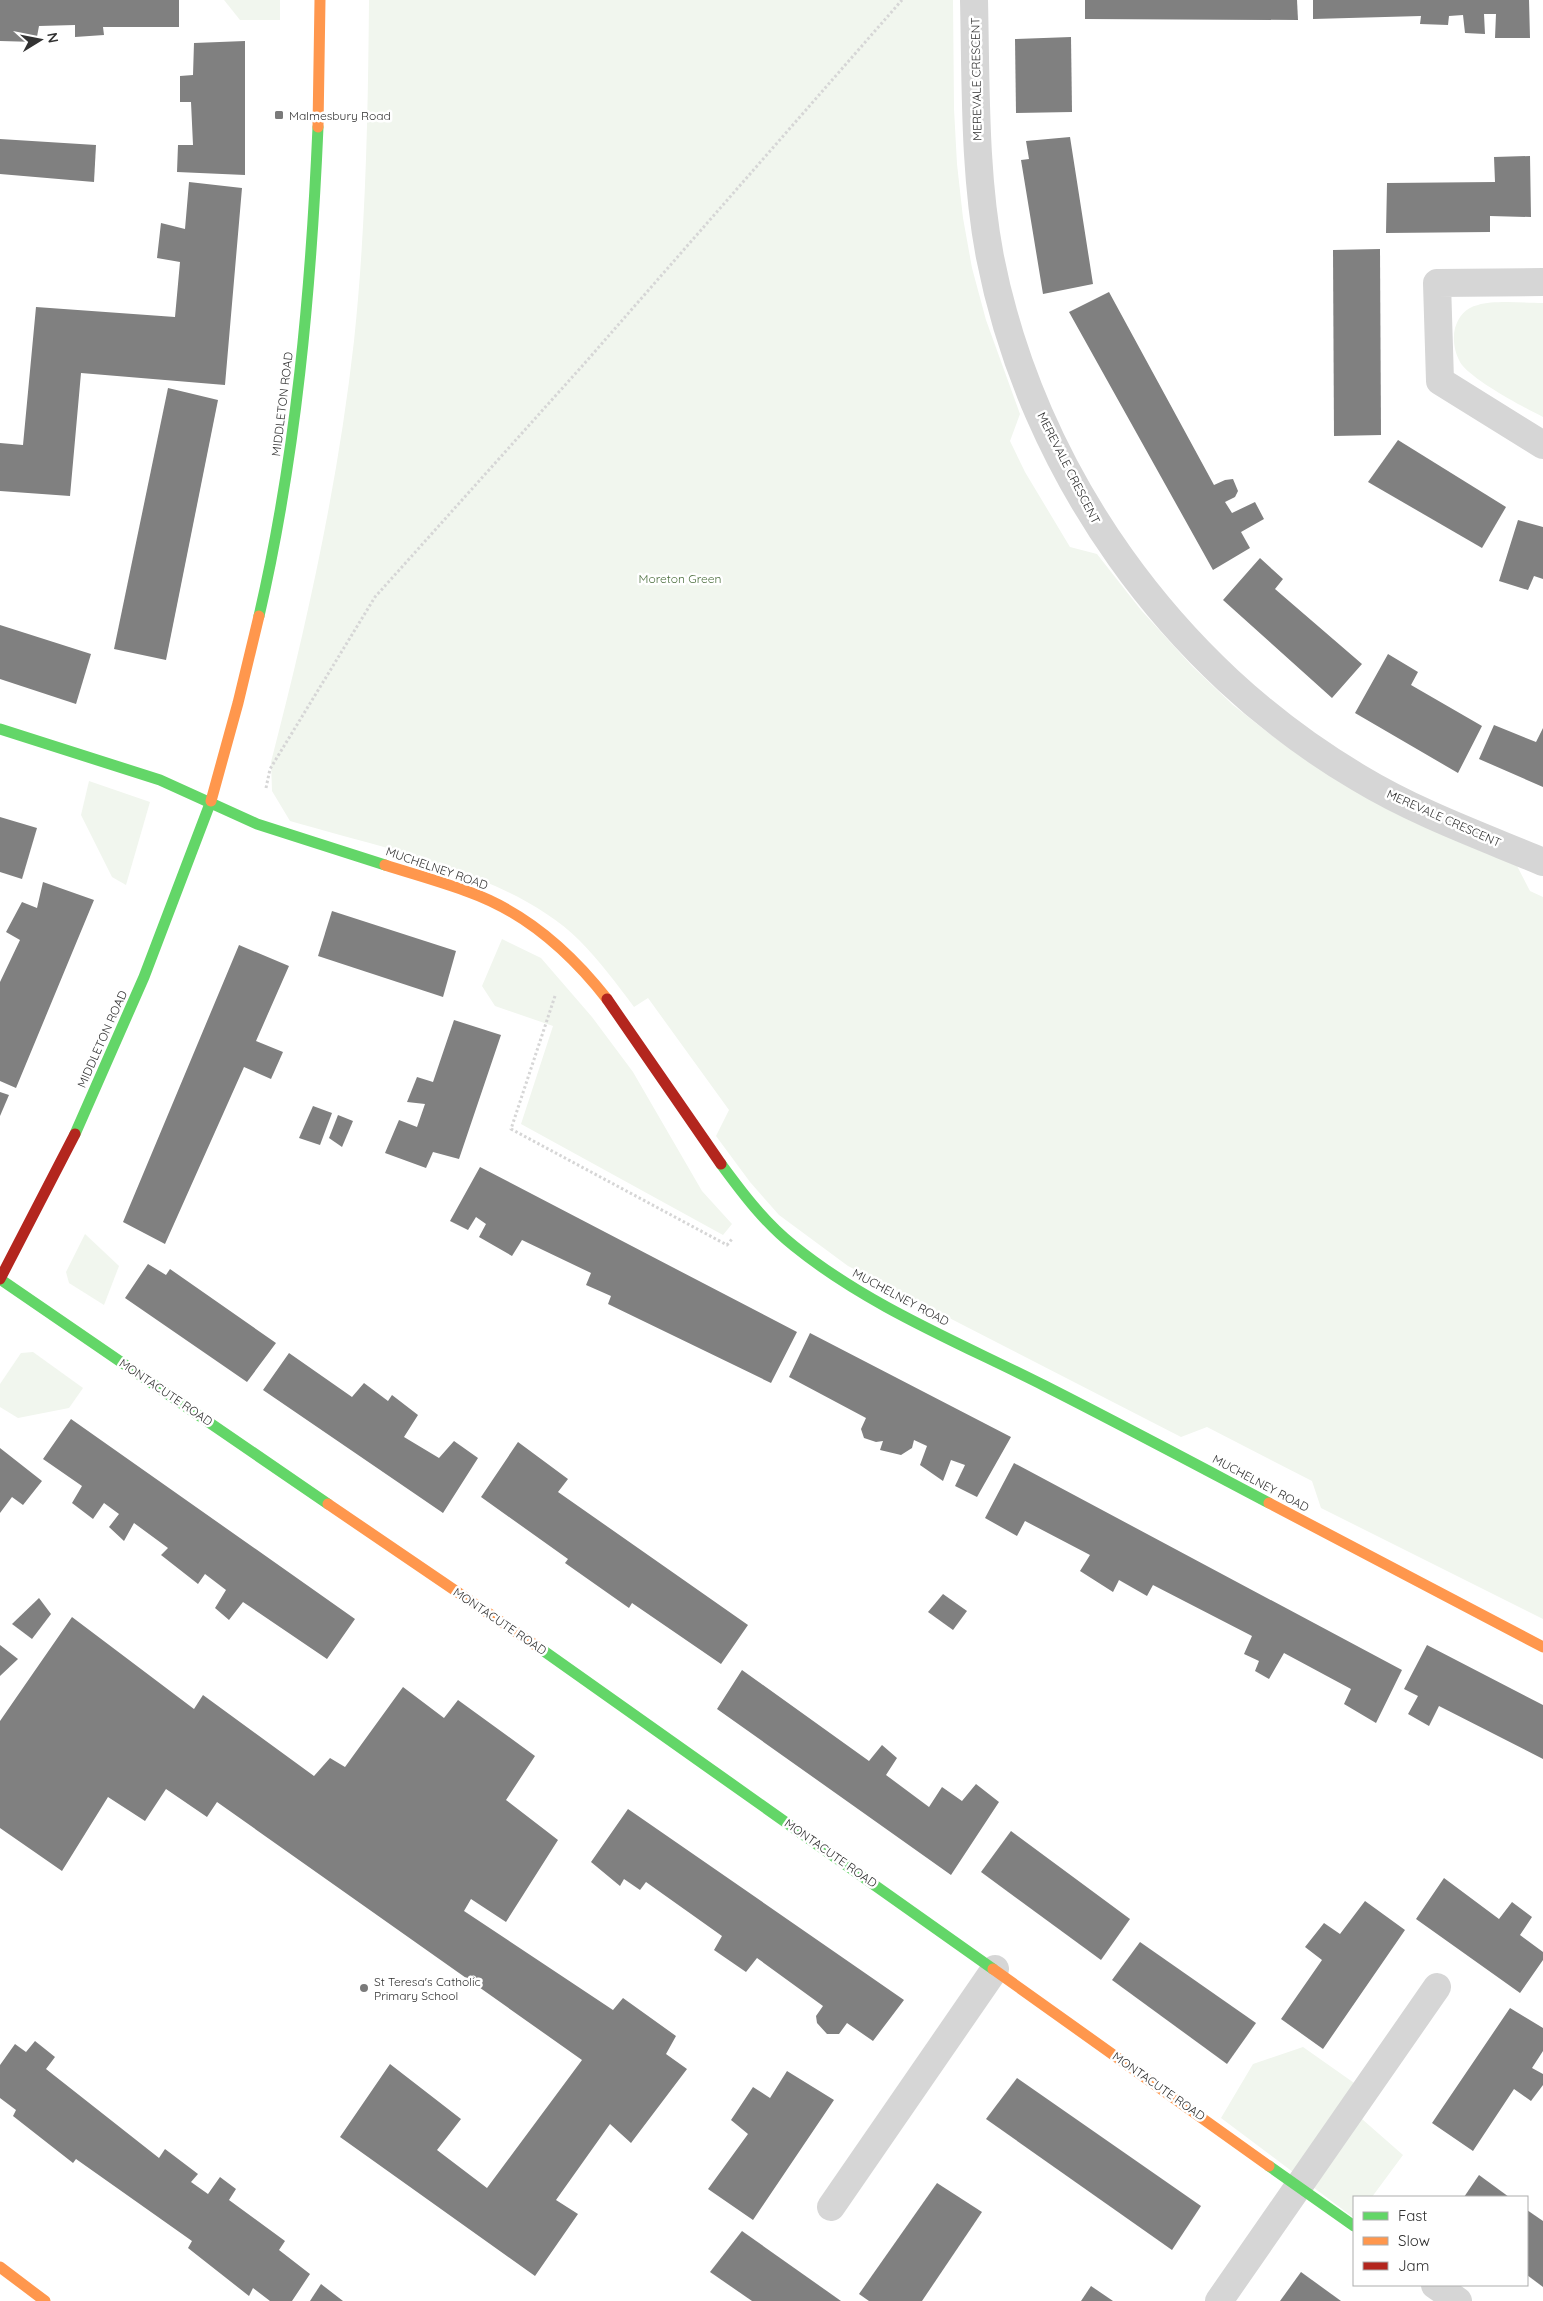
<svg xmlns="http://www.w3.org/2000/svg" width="1543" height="2301" font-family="Quicksand,sans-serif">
  <rect width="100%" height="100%" fill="#fff"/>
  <g fill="#f1f6ee">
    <polygon points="224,0 280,0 280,20 240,20"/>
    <path d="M369,0h584l1,109 3,55 6,54 9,50 14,52 34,94 -10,27 15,31 45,75 27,7 44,56 51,56 41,39 42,33 57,37 184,89 14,27 13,6v722l-222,-111 -9,-27 -105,-54 -26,10 -333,-171 -69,-51 -29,-33 -34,-46 13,-26 -81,-112 -14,9c-17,-23 -35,-47 -55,-67 -67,-66 -200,-93 -289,-119l-18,-30 -1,-29c36,-138 67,-279 83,-421 12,-114 14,-227 15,-341z"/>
    <path d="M1543,303v114c-20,-10 -67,-35 -81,-52 -7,-10 -10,-25 -7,-37 4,-12 10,-20 23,-23 16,-5 47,-2 65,-2z"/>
    <polygon points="89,781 150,802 126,885 112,877 81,815"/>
    <polygon points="502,939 541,958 592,1017 633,1072 702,1191 732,1224 723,1235 521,1124 553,1026 495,1006 482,986"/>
    <polygon points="85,1234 119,1266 104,1305 69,1283 66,1272"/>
    <polygon points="33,1352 83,1388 69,1408 18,1418 0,1407 0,1384 21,1353"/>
    <polygon points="1303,2047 1357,2085 1346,2105 1403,2155 1372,2197 1354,2197 1354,2218 1221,2118 1253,2064"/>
  </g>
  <g fill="#808080">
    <polygon points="0,0 179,0 179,27 103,27 104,35 75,37 75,25 39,26 36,42 0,41"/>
    <polygon points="1085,0 1297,0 1298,20 1085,19"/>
    <polygon points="1313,0 1529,0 1530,38 1495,38 1496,14 1484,14 1485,34 1465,33 1463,15 1449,16 1448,25 1420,24 1421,16 1313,19"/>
    <polygon points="1071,37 1072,112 1016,113 1015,39"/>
    <polygon points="245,41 245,175 177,172 178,145 193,145 191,102 180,102 180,76 193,75 194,43"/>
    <polygon points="1070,137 1093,284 1043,294 1021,160 1029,159 1026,141"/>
    <polygon points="0,139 96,145 94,182 0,174"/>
    <polygon points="1530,156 1531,217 1490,216 1490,232 1386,233 1387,183 1495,182 1494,157"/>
    <polygon points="189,182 242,188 225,385 81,373 70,496 0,491 0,443 23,445 36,307 175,317 180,262 157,258 161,223 185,229"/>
    <polygon points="1380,249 1381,435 1334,436 1333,250"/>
    <polygon points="1109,292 1214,485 1225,480 1233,479 1238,491 1235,497 1225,502 1232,513 1255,502 1264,519 1241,532 1250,548 1213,570 1069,312"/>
    <polygon points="168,388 218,400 166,660 114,649"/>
    <polygon points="1398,440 1506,507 1482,548 1368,482"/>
    <polygon points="1518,520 1543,527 1543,579 1534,576 1528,590 1499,581"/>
    <polygon points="1260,558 1283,579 1275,589 1362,664 1332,698 1223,600"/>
    <polygon points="0,625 91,654 76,704 0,679"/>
    <polygon points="1388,654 1418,672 1411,685 1482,726 1458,773 1355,713"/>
    <polygon points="1494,725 1536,742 1543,728 1543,787 1479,759"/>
    <polygon points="0,817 37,828 22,879 0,872"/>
    <polygon points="43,882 94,900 16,1088 0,1081 0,982 20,940 6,932 22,902 37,908"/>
    <polygon points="332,911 456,951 443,997 318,956"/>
    <polygon points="239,945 289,966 256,1041 283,1052 271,1079 244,1067 165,1244 123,1222"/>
    <polygon points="454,1020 501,1035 459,1159 433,1152 426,1168 385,1153 399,1120 417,1127 425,1104 407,1102 417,1077 433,1082"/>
    <polygon points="0,1092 9,1095 0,1116"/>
    <polygon points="313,1106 332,1113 320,1145 299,1138"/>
    <polygon points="338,1115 353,1121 342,1147 329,1138"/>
    <polygon points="480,1167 797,1332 771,1383 608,1304 611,1296 586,1285 591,1273 522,1240 512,1256 479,1237 486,1224 476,1217 468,1230 450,1221"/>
    <polygon points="148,1264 166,1275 170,1269 276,1343 247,1382 125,1298"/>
    <polygon points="810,1333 1011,1437 977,1497 955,1486 965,1465 951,1460 943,1481 920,1465 927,1446 914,1440 912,1448 901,1455 880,1450 883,1441 876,1442 864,1438 861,1429 866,1418 789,1377"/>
    <polygon points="289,1353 352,1397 364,1383 388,1401 392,1395 418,1415 404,1437 439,1458 454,1441 478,1458 443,1513 263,1390"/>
    <polygon points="71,1419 355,1619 327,1659 243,1602 229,1620 215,1608 226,1590 205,1574 198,1584 161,1555 168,1548 134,1523 124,1541 109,1527 119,1514 104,1503 93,1519 72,1503 82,1486 43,1459"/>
    <polygon points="518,1442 568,1479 558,1492 748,1625 721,1664 632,1603 629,1608 565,1563 568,1559 481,1497"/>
    <polygon points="0,1448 42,1481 23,1505 12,1497 0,1513"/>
    <polygon points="1014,1463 1402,1670 1376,1723 1344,1704 1351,1689 1284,1653 1269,1679 1255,1671 1259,1661 1244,1654 1252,1636 1153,1585 1147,1596 1119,1580 1113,1592 1080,1571 1090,1555 1025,1521 1017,1536 985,1518"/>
    <polygon points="943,1594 967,1611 953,1630 928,1612"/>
    <polygon points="39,1598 51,1614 32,1639 12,1624"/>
    <polygon points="72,1617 194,1709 203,1695 314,1776 330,1758 345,1767 403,1687 444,1718 458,1700 535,1756 506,1800 558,1840 506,1922 471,1899 464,1911 613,2010 623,1998 676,2036 666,2054 687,2069 631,2143 610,2124 556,2200 578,2214 535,2276 340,2137 390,2064 461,2119 437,2150 487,2188 582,2060 217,1802 207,1817 166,1789 145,1821 108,1797 62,1871 0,1828 0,1721"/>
    <polygon points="0,1645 18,1659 0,1676"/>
    <polygon points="1427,1645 1543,1705 1543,1759 1439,1706 1429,1726 1408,1714 1418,1696 1404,1689"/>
    <polygon points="742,1670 869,1761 882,1745 897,1758 886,1775 929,1807 942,1787 962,1801 976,1784 999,1802 951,1875 717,1709"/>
    <polygon points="628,1809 904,2000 873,2041 847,2023 839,2034 827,2034 817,2023 816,2016 823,2006 757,1958 746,1972 714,1950 722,1936 646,1882 640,1890 624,1879 620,1886 591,1862"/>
    <polygon points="1011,1831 1130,1919 1101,1960 981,1872"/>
    <polygon points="1444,1878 1499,1919 1512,1902 1532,1917 1520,1935 1543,1952 1543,1960 1520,1993 1416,1919"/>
    <polygon points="1365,1901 1405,1930 1323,2049 1281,2019 1322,1960 1305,1947 1324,1923 1340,1934"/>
    <polygon points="1140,1942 1256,2023 1227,2064 1112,1980"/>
    <polygon points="1510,2008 1543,2028 1543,2051 1532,2068 1543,2074 1543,2085 1531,2101 1514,2089 1473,2151 1432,2123"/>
    <polygon points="35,2041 55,2057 46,2069 159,2158 165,2149 198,2174 191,2182 208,2194 220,2177 236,2189 229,2200 285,2241 279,2250 310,2274 292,2301 270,2301 253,2288 249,2296 188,2248 192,2241 76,2159 73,2163 13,2116 16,2110 0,2098 0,2065 15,2044 26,2052"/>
    <polygon points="787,2071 834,2100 753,2220 708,2189 748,2134 731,2120 753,2087 770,2098"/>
    <polygon points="1017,2078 1201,2206 1172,2250 986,2119"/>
    <polygon points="1479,2175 1509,2197 1464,2197"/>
    <polygon points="937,2183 982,2212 922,2301 869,2301 859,2294"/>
    <polygon points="1527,2210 1543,2221 1543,2287 1527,2275"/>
    <polygon points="742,2231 841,2301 752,2301 710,2272"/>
    <polygon points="1301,2272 1341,2301 1280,2301"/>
    <polygon points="321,2284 343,2301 310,2301"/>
    <polygon points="1091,2286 1113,2301 1081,2301"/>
  </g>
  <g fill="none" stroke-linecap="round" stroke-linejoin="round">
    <g stroke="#d6d6d6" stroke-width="3" stroke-dasharray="2.5 2.5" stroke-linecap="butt">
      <polyline points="266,788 270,769 375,597 584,364 902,0"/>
      <polyline points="555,996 511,1129 727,1245 732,1239"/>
    </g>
    <g stroke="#d6d6d6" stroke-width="28">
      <path d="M974,0c2,86 0,173 16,257 42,215 182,411 369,521 58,35 122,58 184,84"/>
      <polyline points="1543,282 1437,283 1440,381 1543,445"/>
      <polyline points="831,2207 995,1969"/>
      <polyline points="1435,2285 1458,2301"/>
      <polyline points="1219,2301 1437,1987"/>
    </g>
    <g stroke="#63d668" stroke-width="11">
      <path d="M259,616c37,-160 52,-325 59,-489"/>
      <polyline points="0,729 160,780 257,824 385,865"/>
      <polyline points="75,1134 144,977 211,801"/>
      <path d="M721,1164c22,30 44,59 73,82 74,60 166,97 251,140 75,38 150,78 224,117"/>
      <polyline points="0,1279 328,1504"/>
      <polyline points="541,1649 993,1969"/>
      <polyline points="1269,2166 1354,2226"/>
    </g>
    <g stroke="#ff974d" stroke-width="11">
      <polyline points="318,127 320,0"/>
      <polyline points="211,801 238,703 259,616"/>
      <path d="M385,865c28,9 57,17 84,27 56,20 102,61 138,107"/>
      <polyline points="1269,1503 1543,1647"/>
      <polyline points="328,1504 541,1649"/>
      <polyline points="993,1969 1269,2166"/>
      <polyline points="0,2267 45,2301"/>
    </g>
    <g stroke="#b3261e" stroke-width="11">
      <polyline points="607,999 721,1164"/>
      <polyline points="0,1279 75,1134"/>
    </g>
  </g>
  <g fill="#7a7a7a" stroke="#fff" stroke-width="2">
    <rect x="274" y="110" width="10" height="10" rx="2.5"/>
    <circle cx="364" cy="1988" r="5"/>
  </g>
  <g text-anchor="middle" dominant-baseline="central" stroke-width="5" stroke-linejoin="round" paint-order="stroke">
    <g font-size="12" fill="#323232" stroke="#fff">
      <text transform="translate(976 79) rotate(-91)">MEREVALE CRESCENT</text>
      <text transform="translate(282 404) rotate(-83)">MIDDLETON ROAD</text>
      <text transform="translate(1069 468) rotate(63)">MEREVALE CRESCENT</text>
      <text transform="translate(1444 818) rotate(24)">MEREVALE CRESCENT</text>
      <text transform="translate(437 868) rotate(19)">MUCHELNEY ROAD</text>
      <text transform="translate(102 1039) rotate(-66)">MIDDLETON ROAD</text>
      <text transform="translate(901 1297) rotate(28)">MUCHELNEY ROAD</text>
      <text transform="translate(166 1392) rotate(34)">MONTACUTE ROAD</text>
      <text transform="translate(1261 1483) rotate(28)">MUCHELNEY ROAD</text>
      <text transform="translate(500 1621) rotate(34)">MONTACUTE ROAD</text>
      <text transform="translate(831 1853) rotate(35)">MONTACUTE ROAD</text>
      <text transform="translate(1159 2086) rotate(35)">MONTACUTE ROAD</text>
    </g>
    <g font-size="12" fill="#323232" stroke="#fff" text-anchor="start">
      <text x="289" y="115">Malmesbury Road</text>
      <text x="374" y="1981">St Teresa's Catholic<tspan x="374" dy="14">Primary School</tspan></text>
    </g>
    <g font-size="12" fill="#4c6f3e" stroke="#fff">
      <text x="680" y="578">Moreton Green</text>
    </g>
  </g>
  <rect x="1353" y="2196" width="175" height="90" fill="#ffffff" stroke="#adadad"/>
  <rect x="1363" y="2212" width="25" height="8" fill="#63d668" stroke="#adadad"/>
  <text x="1398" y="2221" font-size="15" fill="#323232">Fast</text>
  <rect x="1363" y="2237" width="25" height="8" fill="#ff974d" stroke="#adadad"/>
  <text x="1398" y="2246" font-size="15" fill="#323232">Slow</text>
  <rect x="1363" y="2262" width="25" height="8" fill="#b3261e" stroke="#adadad"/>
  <text x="1398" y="2271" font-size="15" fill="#323232">Jam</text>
  <g transform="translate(40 40) rotate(80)" stroke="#ffffff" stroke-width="4" paint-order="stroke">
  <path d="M0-4L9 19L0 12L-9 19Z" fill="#323232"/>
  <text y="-8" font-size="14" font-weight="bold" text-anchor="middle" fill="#323232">N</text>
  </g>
</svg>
